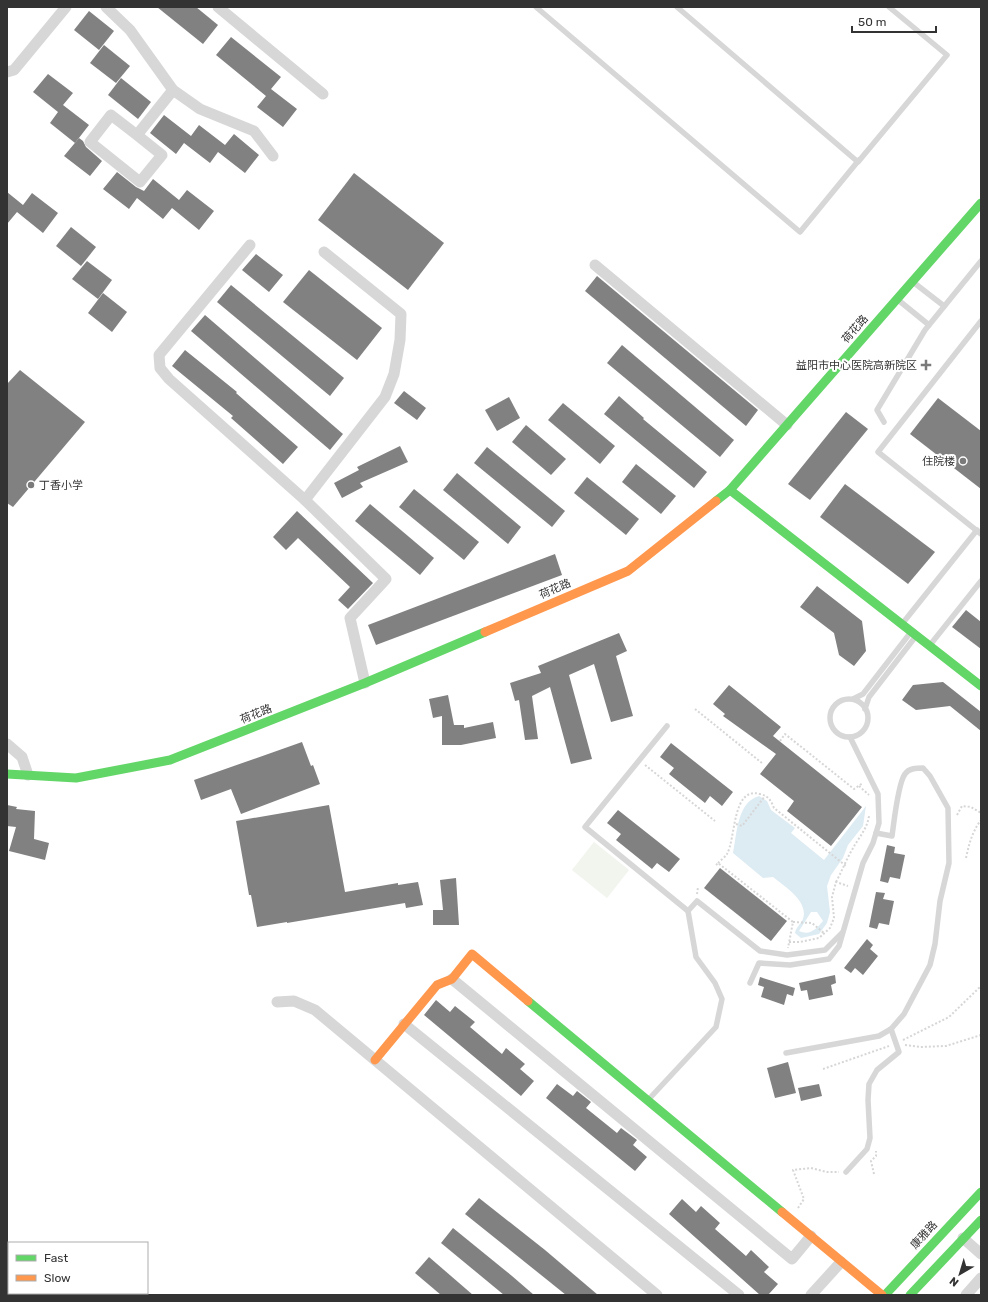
<svg xmlns="http://www.w3.org/2000/svg" width="988" height="1302" font-family="Rubik,'Noto Sans SC',sans-serif">
  <rect width="100%" height="100%" fill="#fff"/>
  <polygon fill="#f1f5ed" points="594,842 629,870 607,898 572,870"/>
  <path fill="#ddebf3" fill-rule="evenodd" d="M759,796l8,5 4,9 24,18 -4,5 33,27 42,-54 -3,20 -15,19 -5,13 -12,17 -4,11 3,26 -3,11 -8,11 -18,4 -6,-5c1,-6 6,-9 8,-14 6,-18 -19,-33 -30,-42l-10,1 -30,-25c4,-19 4,-51 26,-57zM811,912h6l6,9c-7,8 -13,15 -24,10z"/>
  <g fill="#818181">
    <polygon points="157,7 196,7 218,25 203,44"/>
    <polygon points="89,11 114,31 99,50 74,30"/>
    <polygon points="231,37 281,77 271,89 297,109 283,127 257,107 266,96 216,55"/>
    <polygon points="104,45 130,66 116,83 90,63"/>
    <polygon points="48,74 73,93 63,105 89,125 75,143 50,123 58,112 33,92"/>
    <polygon points="121,78 151,102 138,119 108,95"/>
    <polygon points="164,115 191,136 199,125 225,145 234,134 259,155 245,173 218,152 210,163 184,143 176,154 150,133"/>
    <polygon points="79,138 83,141 86,147 102,161 90,176 64,156"/>
    <polygon points="117,172 136,187 144,191 153,179 179,200 187,190 214,211 199,230 172,208 163,219 137,198 129,209 103,189"/>
    <polygon points="354,173 444,243 408,290 318,220"/>
    <polygon points="7,192 23,205 32,193 58,213 43,233 17,212 7,224"/>
    <polygon points="71,227 96,247 81,266 56,246"/>
    <polygon points="256,254 283,275 269,292 242,270"/>
    <polygon points="87,261 112,280 98,299 72,279"/>
    <polygon points="309,270 382,328 357,360 283,302"/>
    <polygon points="597,276 758,410 746,426 585,291"/>
    <polygon points="231,285 344,378 330,396 217,302"/>
    <polygon points="103,293 127,312 112,332 88,313"/>
    <polygon points="205,315 343,434 330,450 191,331"/>
    <polygon points="622,345 734,440 720,457 607,363"/>
    <polygon points="185,350 237,392 236,393 298,447 283,464 231,418 233,416 172,366"/>
    <polygon points="20,370 85,422 13,507 7,503 7,384"/>
    <polygon points="404,391 426,408 417,420 394,403"/>
    <polygon points="619,396 644,418 643,419 707,472 694,488 604,414"/>
    <polygon points="509,397 520,418 497,431 485,410"/>
    <polygon points="938,398 981,431 981,489 910,434"/>
    <polygon points="563,403 615,446 600,464 548,420"/>
    <polygon points="846,412 868,429 810,500 788,484"/>
    <polygon points="526,425 566,459 551,475 512,442"/>
    <polygon points="400,446 408,462 360,483 363,487 342,498 334,483 359,470 357,467"/>
    <polygon points="487,447 565,511 552,527 474,463"/>
    <polygon points="636,464 676,496 661,514 622,482"/>
    <polygon points="457,473 521,527 508,544 443,490"/>
    <polygon points="587,477 639,519 626,535 574,493"/>
    <polygon points="845,484 935,552 908,584 820,517"/>
    <polygon points="414,489 479,542 464,560 399,507"/>
    <polygon points="370,504 434,558 420,575 355,521"/>
    <polygon points="297,511 373,583 348,609 338,600 350,587 298,538 286,550 273,537"/>
    <polygon points="555,554 562,575 376,645 368,625"/>
    <polygon points="817,586 862,621 866,651 854,666 839,655 834,633 800,607"/>
    <polygon points="966,610 981,622 981,649 952,627"/>
    <polygon points="619,633 627,651 616,656 633,716 611,722 594,664 569,675 592,759 571,764 550,687 532,696 538,739 525,740 519,700 515,701 510,683 541,673 538,666"/>
    <polygon points="943,682 981,712 981,731 950,706 916,710 902,700 913,685"/>
    <polygon points="729,685 781,727 773,736 862,807 831,846 787,811 794,801 760,774 776,754 723,716 725,714 713,704"/>
    <polygon points="448,695 454,725 464,725 464,728 493,722 496,738 461,745 442,745 442,716 433,718 429,699"/>
    <polygon points="302,742 311,766 313,765 320,784 241,814 231,789 201,800 194,780"/>
    <polygon points="671,743 733,792 722,806 710,796 705,803 669,774 674,768 660,757"/>
    <polygon points="7,805 17,807 16,809 35,811 34,839 49,843 45,860 9,851 16,827 7,826"/>
    <polygon points="329,805 345,892 398,883 398,885 418,882 423,905 406,908 405,903 287,923 287,922 257,927 251,895 249,895 236,821"/>
    <polygon points="618,810 680,859 669,872 657,863 652,869 616,840 621,834 607,823"/>
    <polygon points="887,845 895,847 894,853 905,855 900,879 890,877 888,883 880,881"/>
    <polygon points="720,868 787,921 771,941 704,888"/>
    <polygon points="456,878 459,925 433,925 433,910 443,910 440,880"/>
    <polygon points="876,892 885,893 883,899 894,901 889,925 879,923 877,929 869,927"/>
    <polygon points="867,939 873,945 870,949 878,956 863,975 855,968 851,973 844,968"/>
    <polygon points="835,975 836,983 831,985 833,995 809,1000 807,990 801,991 799,983"/>
    <polygon points="760,977 795,988 793,996 787,994 784,1005 761,997 764,987 758,985"/>
    <polygon points="436,1000 450,1012 455,1006 475,1022 470,1027 502,1054 506,1048 525,1064 520,1069 534,1081 521,1096 424,1015"/>
    <polygon points="788,1062 796,1093 775,1098 767,1068"/>
    <polygon points="557,1084 573,1096 577,1091 591,1102 586,1108 617,1133 621,1128 637,1140 633,1145 647,1157 635,1171 546,1098"/>
    <polygon points="819,1084 822,1096 801,1101 798,1088"/>
    <polygon points="479,1198 545,1250 598,1295 566,1295 465,1214"/>
    <polygon points="682,1199 696,1212 701,1206 720,1223 715,1229 746,1256 751,1250 769,1267 764,1272 778,1284 768,1295 760,1295 669,1214"/>
    <polygon points="453,1228 512,1276 534,1295 504,1295 441,1243"/>
    <polygon points="429,1257 473,1295 441,1295 415,1273"/>
  </g>
  <g fill="none" stroke-linecap="round" stroke-linejoin="round">
    <g stroke="#d6d6d6" stroke-width="2" stroke-dasharray="2 2" stroke-linecap="butt">
      <polyline points="695,709 762,763"/>
      <polyline points="780,741 785,734 854,789 863,783"/>
      <polyline points="645,765 715,821"/>
      <polyline points="859,786 869,795"/>
      <polyline points="957,815 962,806 971,807 981,813"/>
      <polyline points="736,824 742,826 765,796"/>
      <path d="M966,858c3,-14 6,-26 15,-38"/>
      <path d="M718,863c3,-3 7,-6 9,-9 9,-16 5,-68 33,-60 9,2 11,7 14,14l72,58"/>
      <polyline points="716,865 718,863 793,922 788,948"/>
      <path d="M836,882c6,-11 10,-22 16,-32 6,-12 15,-20 17,-34"/>
      <polyline points="697,894 698,887"/>
      <polyline points="793,922 812,923 825,934"/>
      <polyline points="789,942 800,942 819,938 830,928 834,918 832,897 836,882 848,886"/>
      <polyline points="903,1040 949,1017 981,986"/>
      <polyline points="905,1045 920,1047 946,1046 981,1035"/>
      <polyline points="823,1069 889,1046"/>
      <polyline points="874,1174 871,1161 876,1156 876,1151"/>
      <polyline points="798,1208 804,1199 793,1170 811,1168 827,1172 839,1172"/>
    </g>
    <g stroke="#d7d7d7" stroke-width="5.5">
      <polyline points="536,7 800,232 859,160"/>
      <polyline points="677,7 858,162 947,55 889,7"/>
      <polyline points="913,282 944,306"/>
      <polyline points="897,299 929,325"/>
      <polyline points="981,321 878,452 981,534"/>
      <polyline points="884,422 877,410 925,330 981,261"/>
      <polyline points="902,624 977,530"/>
      <polyline points="930,645 981,581"/>
      <polyline points="853,699 863,694 911,632"/>
      <circle cx="849" cy="718" r="19"/>
      <polyline points="865,709 869,697 916,636"/>
      <polyline points="667,726 585,827 688,911 697,901 760,951 787,955 825,950 842,933"/>
      <polyline points="750,983 759,963 790,965 829,959 839,946 863,863 873,843 879,823 878,794 850,737"/>
      <path d="M786,1053l93,-17 12,-7 13,-15 26,-49 5,-21 5,-43 9,-38 -1,-55 -18,-32 -7,-8c-6,0 -14,0 -18,6 -7,9 -11,48 -13,62l-16,-3"/>
      <polyline points="649,1099 716,1027 722,999 715,983 696,957 688,911"/>
      <polyline points="846,1172 867,1149 870,1138 868,1100 869,1084 877,1070 899,1052 891,1029"/>
    </g>
    <g stroke="#d7d7d7" stroke-width="11">
      <polyline points="106,7 130,30 173,90 200,109 254,131 273,156"/>
      <polyline points="218,7 323,94"/>
      <polyline points="7,72 14,70 66,7"/>
      <polyline points="137,135 162,155 140,182 90,142 111,115 137,135 173,90"/>
      <polyline points="250,245 159,355 160,368 169,379 305,500"/>
      <polyline points="324,252 401,314 400,340 394,374 385,397 305,500 386,579 350,618 365,683"/>
      <polyline points="595,265 787,425"/>
      <polyline points="7,744 22,757 28,775"/>
      <polyline points="452,979 792,1259 811,1236"/>
      <polyline points="277,1002 294,1001 315,1010 657,1295"/>
      <polyline points="404,1024 739,1295"/>
      <polyline points="963,1238 981,1254"/>
      <polyline points="811,1295 841,1262"/>
      <polyline points="966,1295 981,1278"/>
    </g>
    <g stroke="#63d668" stroke-width="9">
      <polyline points="730,490 981,686"/>
      <polyline points="716,501 730,490 981,203"/>
      <polyline points="7,774 76,778 170,760 365,683 485,632"/>
      <polyline points="528,1001 782,1212"/>
      <polyline points="885,1295 981,1192"/>
      <polyline points="910,1295 981,1220"/>
    </g>
    <g stroke="#ff974d" stroke-width="9">
      <polyline points="485,632 628,571 716,501"/>
      <polyline points="375,1060 437,985 452,979 472,954 528,1001"/>
      <polyline points="782,1212 882,1295"/>
    </g>
  </g>
  <g fill="#7a7a7a" stroke="#fff" stroke-width="1.5">
    <path d="M924 359h4v4h4v4h-4v4h-4v-4h-4v-4h4z"/>
    <circle cx="963" cy="461" r="4"/>
    <circle cx="31" cy="485" r="4"/>
  </g>
  <g text-anchor="middle" dominant-baseline="central" stroke-width="4" stroke-linejoin="round" paint-order="stroke">
    <g font-size="11" fill="#333" stroke="#fff">
      <text transform="translate(855 329) rotate(-49)">荷花路</text>
      <text transform="translate(555 589) rotate(-23)">荷花路</text>
      <text transform="translate(256 714) rotate(-22)">荷花路</text>
      <text transform="translate(924 1235) rotate(-47)">康雅路</text>
    </g>
    <g font-size="11" fill="#333" stroke="#fff" text-anchor="end">
      <text x="917" y="365">益阳市中心医院高新院区</text>
      <text x="955" y="461">住院楼</text>
      <text x="39" y="485" text-anchor="start">丁香小学</text>
    </g>
  </g>
  <rect width="988" height="1302" fill="none" stroke="#333333" stroke-width="16"/>
  <rect x="8" y="1242" width="140" height="52" fill="#ffffff" stroke="#adadad"/>
  <rect x="16" y="1255" width="20" height="6" fill="#63d668" stroke="#adadad"/>
  <text x="44" y="1262" font-size="12" fill="#333333">Fast</text>
  <rect x="16" y="1275" width="20" height="6" fill="#ff974d" stroke="#adadad"/>
  <text x="44" y="1282" font-size="12" fill="#333333">Slow</text>
  <g transform="translate(960 1274) rotate(218)" stroke="#ffffff" stroke-width="3" paint-order="stroke">
  <path d="M0-3L7 15L0 10L-7 15Z" fill="#333333"/>
  <text y="-6" font-size="11" font-weight="bold" text-anchor="middle" fill="#333333">N</text>
  </g>
  <path d="M852 26v6h84v-6" fill="none" stroke="#333333" stroke-width="2"/>
  <text x="858" y="26" font-size="12" fill="#333333" stroke="#ffffff" stroke-width="3" paint-order="stroke">50 m</text>
</svg>
